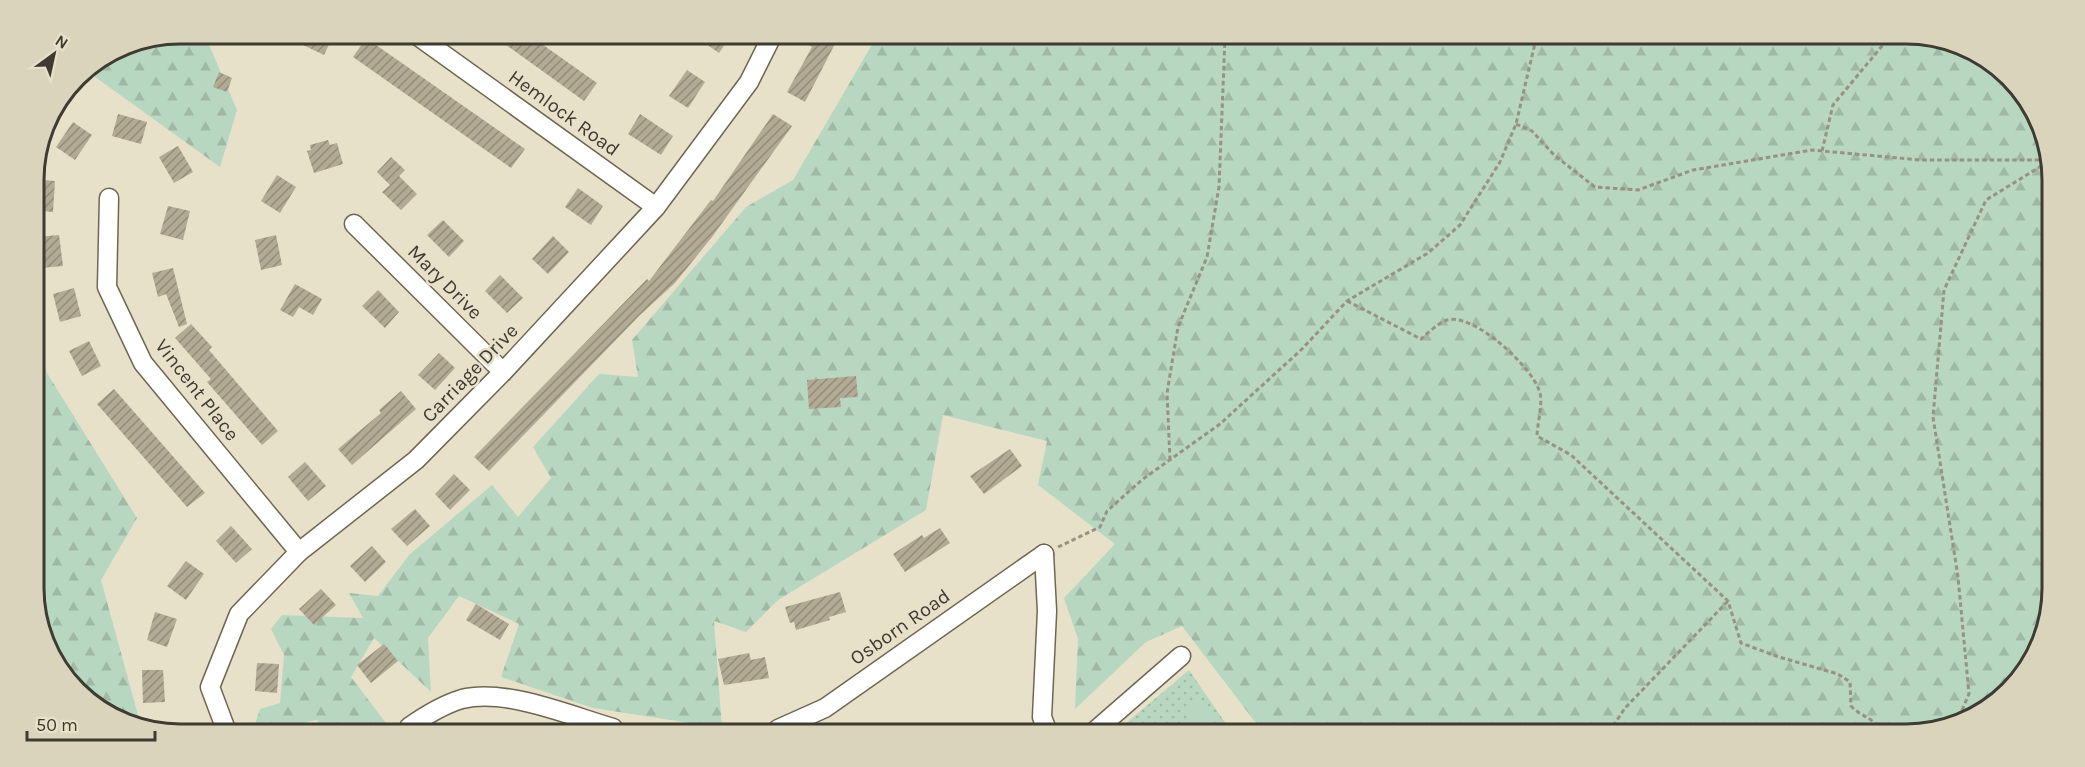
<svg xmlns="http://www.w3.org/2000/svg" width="2085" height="767" font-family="Karla,sans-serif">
  <defs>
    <pattern id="grass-dots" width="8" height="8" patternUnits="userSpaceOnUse" patternTransform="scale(1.5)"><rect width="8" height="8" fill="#b8d7c0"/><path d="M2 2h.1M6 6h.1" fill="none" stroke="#9fb9a5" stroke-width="1.8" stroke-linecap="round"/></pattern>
    <pattern id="forest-firs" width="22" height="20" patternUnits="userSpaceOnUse" patternTransform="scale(1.5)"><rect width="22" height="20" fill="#b8d7c0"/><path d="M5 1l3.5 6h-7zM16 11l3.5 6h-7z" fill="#9fb9a5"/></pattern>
    <pattern id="building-hatch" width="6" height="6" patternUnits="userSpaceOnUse" patternTransform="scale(1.5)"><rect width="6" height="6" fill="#b2aa94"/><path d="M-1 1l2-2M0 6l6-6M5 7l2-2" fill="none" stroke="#928c79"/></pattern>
  </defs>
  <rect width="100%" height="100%" fill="#e8e1c9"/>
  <polygon fill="url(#grass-dots)" points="1189,670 1231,731 1118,730"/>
  <g fill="url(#forest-firs)">
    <path d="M180,33h24l33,77 -17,57 -129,-93 -25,17c34,-44 62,-48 114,-58z"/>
    <polygon points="877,36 1952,41 2016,83 2051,160 2044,634 1995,704 1915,734 1262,731 1182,626 1146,642 1075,709 1078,639 1064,598 1115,544 1038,485 1047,441 943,415 926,510 778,600 746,632 714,621 722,728 593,708 501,677 519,624 459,596 428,638 431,692 374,638 351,677 389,727 320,727 317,720 283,727 254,727 260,709 280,703 284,655 271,629 282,615 363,618 349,593 378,596 409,555 492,485 518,517 551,478 533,447 599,374 638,377 632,340 746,207 793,180"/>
    <polygon points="34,326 47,373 137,518 101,580 141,726 133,726 70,684 36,616"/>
  </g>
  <path fill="#b8d7c0" d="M1199,702c15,6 12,17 20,29h-51l19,-13 4,-12z"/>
  <g fill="url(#building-hatch)">
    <polygon points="306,34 334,34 324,55 301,44"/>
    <polygon points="491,34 529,35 597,83 584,101"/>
    <polygon points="693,35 731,35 719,53"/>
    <polygon points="814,36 839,36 805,102 787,92 812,47 809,45"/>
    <polygon points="366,38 525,149 511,168 353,57"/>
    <polygon points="687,70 705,82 688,108 669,96"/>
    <polygon points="219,72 232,78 227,92 213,87"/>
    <polygon points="118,114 147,122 141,144 112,136"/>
    <polygon points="640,114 673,136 661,155 628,134"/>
    <polygon points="773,114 792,126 712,237 675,283 640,315 489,471 474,457 647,279 649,281 711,200 713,201"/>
    <polygon points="73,122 92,135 75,160 56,147"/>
    <polygon points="328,140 330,145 337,143 343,164 314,173 307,151 311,150 310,145"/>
    <polygon points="178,146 193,172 174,183 159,157"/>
    <polygon points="391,157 405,170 399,176 417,194 401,210 382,192 390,185 377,172"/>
    <polygon points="277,175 296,187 280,213 261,201"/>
    <polygon points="33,179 55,181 53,212 34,210"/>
    <polygon points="578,188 603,206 591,225 565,207"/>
    <polygon points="168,206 190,211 183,240 160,234"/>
    <polygon points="443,220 464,241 449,257 427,235"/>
    <polygon points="59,235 63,266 40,268 37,237"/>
    <polygon points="276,235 282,265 261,270 255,240"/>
    <polygon points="553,236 569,252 548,274 532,259"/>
    <polygon points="173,268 187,324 179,327 166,294 158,297 152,273"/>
    <polygon points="500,275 523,298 507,313 485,291"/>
    <polygon points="295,284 322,299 313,315 299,307 293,317 280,310"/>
    <polygon points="74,288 81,316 60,322 53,294"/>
    <polygon points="378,290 399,312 385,328 362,306"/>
    <polygon points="191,324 212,347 209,350 278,431 262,445 207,382 211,379 175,338"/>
    <polygon points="89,341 101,366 82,376 69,351"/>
    <polygon points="439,353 455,368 435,390 418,375"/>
    <polygon points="856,376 858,397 840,398 841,407 809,409 807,380"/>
    <polygon points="114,389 205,493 187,507 97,404"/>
    <polygon points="401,391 416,409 352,465 338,449 381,413 379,410"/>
    <polygon points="1010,449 1022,466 984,494 970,476"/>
    <polygon points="305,462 326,486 308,501 288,477"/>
    <polygon points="454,474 470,490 450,510 435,494"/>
    <polygon points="415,509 430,526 407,546 391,529"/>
    <polygon points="231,526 252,549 236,563 216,541"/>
    <polygon points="940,528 950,543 905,572 893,554 922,535 924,538"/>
    <polygon points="372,546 386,562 365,582 350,566"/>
    <polygon points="186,561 204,574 186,600 167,586"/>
    <polygon points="321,589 336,605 314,625 299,609"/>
    <polygon points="840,592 846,612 829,617 830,620 796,630 794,622 790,623 785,607"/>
    <polygon points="476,604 509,624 500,640 466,620"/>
    <polygon points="155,612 177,619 167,647 147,640"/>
    <polygon points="384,644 398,661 371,683 357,665"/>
    <polygon points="749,653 751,660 765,657 769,678 724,685 718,659"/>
    <polygon points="257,663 279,664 277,693 255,691"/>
    <polygon points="142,670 163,670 165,702 143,703"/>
  </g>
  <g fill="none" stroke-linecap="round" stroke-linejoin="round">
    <defs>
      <g id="minor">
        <polyline points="415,34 656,207"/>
        <polyline points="109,198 107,287 143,363 299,552"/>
        <polyline points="354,224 503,372"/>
        <polyline points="1044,554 1047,611 1042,717 1047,730"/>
        <polyline points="225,727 210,687 239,614 299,552 416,460 503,372 656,207 749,82 772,36"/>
        <path d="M409,727c17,-12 33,-22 53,-28 44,-11 109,17 151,29"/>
        <polyline points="778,729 825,708 1044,554"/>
        <polyline points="1096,730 1181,656"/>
      </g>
    </defs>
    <use href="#minor" stroke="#6e6752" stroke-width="21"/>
    <g stroke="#979281" stroke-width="3" stroke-dasharray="4.5 3" stroke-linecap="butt">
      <polyline points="1516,124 1532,131 1554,155 1595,187 1638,190 1693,170 1812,150 1920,160 2049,160"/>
      <polyline points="1822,151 1833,105 1887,40"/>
      <path d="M1347,301l74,38c7,-6 17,-16 26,-19 27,-7 83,45 92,70 5,11 -2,34 -2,46l34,19 157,146 13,42 38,14 59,17 12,8 1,24c14,14 21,9 32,28"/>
      <polyline points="1170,460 1167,393 1178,327 1207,257 1219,187 1225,38"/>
      <polyline points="1058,547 1100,527 1107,511 1143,479 1220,424 1302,349 1347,301 1428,253 1460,225 1500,162 1516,124 1536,39"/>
      <polyline points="1959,717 1969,694 1958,577 1933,417 1944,290 1986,200 2051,160"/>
      <polyline points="1609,732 1625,708 1728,601"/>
    </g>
    <use href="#minor" stroke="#fff" stroke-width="18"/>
  </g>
  <g text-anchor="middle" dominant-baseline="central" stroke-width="5" stroke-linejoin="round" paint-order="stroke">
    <g font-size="20" fill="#3e3b31" stroke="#e8e1c9">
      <text transform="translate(564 113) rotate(36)">Hemlock Road</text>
      <text transform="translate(445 282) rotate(45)">Mary Drive</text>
      <text transform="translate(470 373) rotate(-46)">Carriage Drive</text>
      <text transform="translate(197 390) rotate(52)">Vincent Place</text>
      <text transform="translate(900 627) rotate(-35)">Osborn Road</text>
    </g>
  </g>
  <path d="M0 0H2085V767H0ZM180 44H1906A136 136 0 0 1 2042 180V588A136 136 0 0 1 1906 724H180A136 136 0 0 1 44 588V180A136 136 0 0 1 180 44Z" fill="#dad4bd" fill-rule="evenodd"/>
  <path fill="none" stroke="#3e3b31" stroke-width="3" d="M180 44H1906A136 136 0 0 1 2042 180V588A136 136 0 0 1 1906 724H180A136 136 0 0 1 44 588V180A136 136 0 0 1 180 44Z"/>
  <g transform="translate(54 54) rotate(33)" stroke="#e8e1c9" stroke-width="4.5" paint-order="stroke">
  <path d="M0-4.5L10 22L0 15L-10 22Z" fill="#3e3b31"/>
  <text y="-9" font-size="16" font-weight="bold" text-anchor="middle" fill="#3e3b31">N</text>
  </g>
  <path d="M27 731v9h128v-9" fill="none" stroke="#3e3b31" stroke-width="3"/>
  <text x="36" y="731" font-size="18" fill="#3e3b31" stroke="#e8e1c9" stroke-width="4.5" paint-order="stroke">50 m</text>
</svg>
